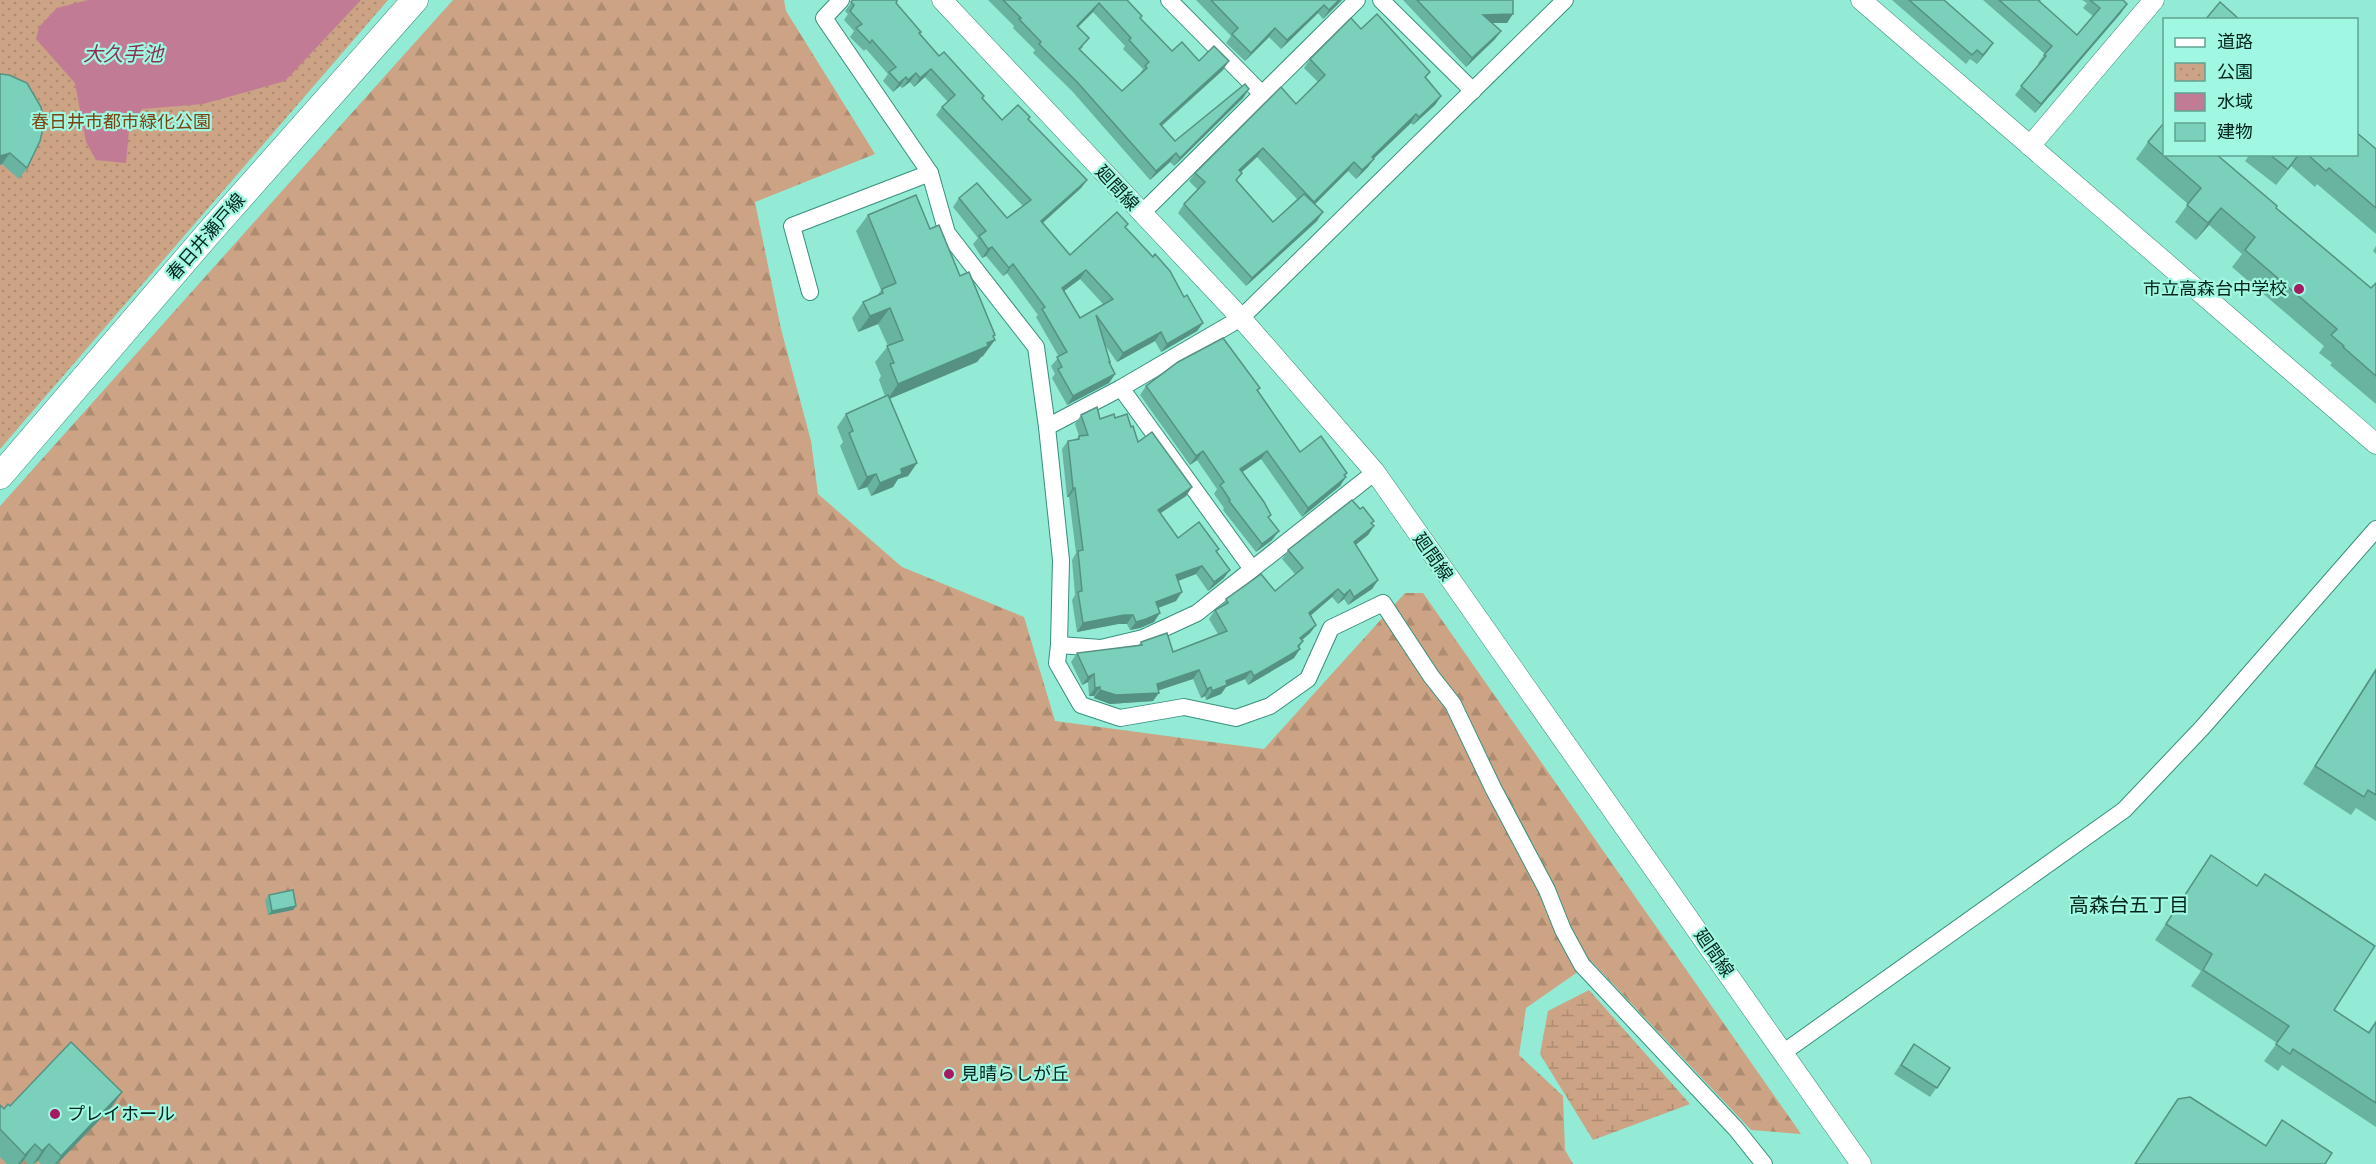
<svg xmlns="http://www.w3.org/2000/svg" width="2376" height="1164" font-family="'Varela Round','Noto Sans JP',sans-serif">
  <defs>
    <pattern id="forest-firs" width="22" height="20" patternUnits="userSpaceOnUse" patternTransform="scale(1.5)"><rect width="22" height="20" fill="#cca385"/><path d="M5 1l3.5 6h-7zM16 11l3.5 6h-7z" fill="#ad8c72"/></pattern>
    <pattern id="wetland-marsh" width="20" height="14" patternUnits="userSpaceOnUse" patternTransform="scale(1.5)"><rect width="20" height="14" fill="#cca385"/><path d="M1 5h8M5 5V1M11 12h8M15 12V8" fill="none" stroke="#ad8c72"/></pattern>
    <pattern id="park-dots" width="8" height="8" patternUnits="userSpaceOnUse" patternTransform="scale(1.5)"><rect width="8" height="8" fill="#cca385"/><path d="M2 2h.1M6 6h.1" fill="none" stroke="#ad8c72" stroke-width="1.8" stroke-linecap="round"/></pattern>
  </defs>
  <rect width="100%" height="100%" fill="#93ead5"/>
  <polygon fill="url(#forest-firs)" points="453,0 784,0 786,11 875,154 755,202 781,329 811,441 818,494 902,567 1024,617 1055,721 1264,749 1405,593 1423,593 1801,1134 1751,1130 1592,962 1526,1008 1519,1055 1563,1096 1565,1150 1573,1164 0,1164 0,506"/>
  <polygon fill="url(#wetland-marsh)" points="1589,990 1690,1104 1593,1140 1540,1054 1548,1011"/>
  <polygon fill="url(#park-dots)" points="0,0 388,0 0,449"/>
  <polygon fill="#c17b94" points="88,0 361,0 285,81 203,104 142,109 129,130 126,163 96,160 86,142 75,83 36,39 39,27 57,8"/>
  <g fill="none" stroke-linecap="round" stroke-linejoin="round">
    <defs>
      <g id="minor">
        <polyline points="841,0 824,18 930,173 947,233 1036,347 1047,427 1061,560 1059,645 1057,663 1081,705 1120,718 1184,707 1236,718 1270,706 1308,679 1331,628 1383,603 1431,676 1453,704 1493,788 1547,890 1563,930 1582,965 1736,1129 1764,1164"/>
        <polyline points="1169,0 1262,94"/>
        <polyline points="1381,0 1473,91"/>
        <polyline points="1141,214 1357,0"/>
        <polyline points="810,292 792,226 930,173"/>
        <polyline points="1121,388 1252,569"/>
        <polyline points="1047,427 1121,388 1241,318 1565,0"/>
        <polyline points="1059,645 1101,648 1143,638 1197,613 1375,472"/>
        <polyline points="1784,1052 2124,810 2202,728 2376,529"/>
      </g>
      <g id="tertiary">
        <polyline points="942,0 1241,318 1375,472 1861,1164"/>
        <polyline points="1861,0 2376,444"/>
        <polyline points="2030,146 2154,0"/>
      </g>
      <polyline id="primary" points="0,476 207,235 415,0"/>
    </defs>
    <use href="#minor" stroke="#37907d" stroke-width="18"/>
    <use href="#tertiary" stroke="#37907d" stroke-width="21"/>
    <use href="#primary" stroke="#37907d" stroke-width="27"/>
    <use href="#minor" stroke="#fff" stroke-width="16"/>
    <use href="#tertiary" stroke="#fff" stroke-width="20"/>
    <use href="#primary" stroke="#fff" stroke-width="26"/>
  </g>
  <g fill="#69b3a1" fill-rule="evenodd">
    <path d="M853,0l43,3 25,29 -1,2 19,22 43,43 20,21 28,-3 -2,3 59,60 -6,8 -39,35 28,32 55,-27 59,69 19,26 -6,8 -36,21 -6,-11 -38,21 -12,-17 5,17 -1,1 6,11 -6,9 -42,22 -15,-27 3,-4 -4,-8 8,-9 -23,-40 2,-2 -31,-42 -4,3 -17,-20 -4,2 -9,-14 5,-6 -25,-31 6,-9 48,20 16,-12 -87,-91 6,-8 6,-5 -23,-25 -11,10 -4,-5 -8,6 -2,-2 -7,6 -10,-11 5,-7 -22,-25 -2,2 -14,-14 4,-6 -10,-11 4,-6 -3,-3zM1080,279l23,25 -23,14 -16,-27z"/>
    <path d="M988,0h139l13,18 32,33 51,19 -61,56 13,15 74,-52 -6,9 -69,68 -4,-4 -20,18 -78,-89 -39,-38 2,-3 -22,-22 1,-2zM1093,12l32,34 -2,3 20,20 -4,6 -17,16 -42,-41 3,-3 -5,-20z"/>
    <polygon points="1196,0 1342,0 1323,19 1318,13 1281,49 1269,37 1245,61 1226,43 1231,36"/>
    <polygon points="1403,0 1513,0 1507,23 1492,23 1501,31 1495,39 1466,67"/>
    <polygon points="1892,0 1944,0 1993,43 1977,64 1970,59 1966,64"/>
    <polygon points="1983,0 2041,0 2039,2 2077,35 2093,16 2083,8 2087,3 2082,0 2123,0 2121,13 2035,113 2015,95 2039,64 2038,63 2045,54"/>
    <path d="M1361,29l69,43 -4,5 15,19 -6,9 -22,20 -2,-2 -38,36 -5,8 -12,12 -8,-8 -33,33 2,17 -71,65 -68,-73 6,-9 14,-14 -9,-9 6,-8 101,-69 22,-22 -14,-14 6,-9zM1257,157l40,42 -24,23 -36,-41 4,-9z"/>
    <polygon points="0,74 27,168 19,179 2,164"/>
    <polygon points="2148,142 2276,208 2371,288 2376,283 2376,404 2330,365 2332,363 2319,353 2324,346 2232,267 2242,254 2209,225 2196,240 2175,222 2188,204 2136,159"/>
    <polygon points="2376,149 2376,234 2317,184 2315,187 2291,166 2276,185 2245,161 2250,154 2356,154"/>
    <polygon points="868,215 930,229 995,335 983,356 981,357 977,362 890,398 917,463 908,476 898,479 893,487 871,496 867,487 858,490 840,446 843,442 837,427 846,414 885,396 879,380 881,376 875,362 888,346 878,324 858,332 852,318 863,302 877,296 881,290 856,231"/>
    <polygon points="2376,246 2376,254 2373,251"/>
    <polygon points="1146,386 1260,388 1258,391 1300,452 1345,476 1340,486 1302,517 1261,459 1242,472 1271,515 1269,518 1272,540 1256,552 1223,510 1224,508 1214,494 1217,489 1197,460 1190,465 1140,395"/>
    <polygon points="1081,415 1100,419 1115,418 1131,427 1138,442 1192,487 1186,496 1160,513 1178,538 1219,549 1217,552 1224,578 1208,591 1196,574 1178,581 1176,601 1158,608 1154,622 1140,628 1130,630 1127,624 1118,624 1077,632 1072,600 1075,595 1072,560 1076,553 1069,497 1067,497 1062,449 1068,441 1076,440 1079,436 1075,424"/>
    <polygon points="1372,524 1374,526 1368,535 1355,545 1378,580 1372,589 1348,605 1344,599 1338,604 1332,597 1310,616 1316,625 1310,633 1302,640 1303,641 1299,647 1294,658 1248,685 1245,679 1226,687 1221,694 1206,700 1205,696 1201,698 1193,679 1158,690 1153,701 1110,704 1094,698 1094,696 1089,696 1088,682 1082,685 1071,662 1077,653 1138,646 1141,642 1173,652 1218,634 1209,619 1215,610 1221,607 1226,599 1275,591 1295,574 1282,559 1288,550"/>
    <polygon points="2376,668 2376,821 2356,808 2351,815 2303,784"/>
    <polygon points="2211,855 2334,1010 2368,1032 2376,1021 2376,1127 2282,1065 2278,1071 2264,1061 2277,1043 2191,986 2201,971 2155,940"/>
    <polygon points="269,895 296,906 293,910 268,915 265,900"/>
    <polygon points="1914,1044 1950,1068 1930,1097 1894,1074"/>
    <polygon points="122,1092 111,1108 57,1164 41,1164 38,1161 34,1164 28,1164 24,1160 20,1164 7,1164 0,1157 0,1105 4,1109 10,1106"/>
  </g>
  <g fill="#559283">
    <polygon points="1339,0 1342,0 1323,19 1329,10"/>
    <polygon points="1099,3 1093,12 1071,34 1077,26"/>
    <polygon points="2127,4 2121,13 2035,113 2041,104"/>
    <polygon points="1324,5 1318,13 1281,49 1287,40"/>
    <polygon points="1513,14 1507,23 1477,23 1483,15"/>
    <polygon points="1275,28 1269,37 1245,61 1251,53"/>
    <polygon points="1501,31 1495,39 1466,67 1472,58"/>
    <polygon points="1993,43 1987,52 1977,64 1983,55"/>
    <polygon points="1229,61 1223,70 1154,132 1160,124"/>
    <polygon points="931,69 925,77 914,87 920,78"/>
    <polygon points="916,73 910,82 902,88 908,80"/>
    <polygon points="906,77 900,86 893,92 899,83"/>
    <polygon points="1249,89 1243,98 1174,166 1180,158"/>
    <polygon points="1441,96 1435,105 1413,125 1419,117"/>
    <polygon points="1416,114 1411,123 1366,166 1372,157"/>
    <polygon points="1263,148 1257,157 1233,179 1239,170"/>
    <polygon points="10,153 2,164 0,165 0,156"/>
    <polygon points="1176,153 1170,162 1150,180 1156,171"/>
    <polygon points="2299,154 2291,166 2276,185 2288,169"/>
    <polygon points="1374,159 1368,167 1356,179 1362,170"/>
    <polygon points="1354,162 1348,171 1308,211 1314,202"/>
    <polygon points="1087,180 1081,188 1035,230 1041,221"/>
    <polygon points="2221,208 2209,225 2196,240 2208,223"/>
    <polygon points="1323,212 1317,221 1246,286 1252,278"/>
    <polygon points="992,247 986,256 982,258 988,249"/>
    <polygon points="1013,264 1007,273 1003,276 1009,268"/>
    <polygon points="1086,270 1080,279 1056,297 1062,288"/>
    <polygon points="890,308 878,324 858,332 870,316"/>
    <polygon points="1203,323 1197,331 1161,352 1167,344"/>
    <polygon points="1161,332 1155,341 1117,362 1123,353"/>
    <polygon points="995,335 990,341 995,340 983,356 981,357 977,362 887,400 898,384"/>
    <polygon points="1115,374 1109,383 1067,405 1073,396"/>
    <polygon points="1203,451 1197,460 1190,465 1196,456"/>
    <polygon points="1267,451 1261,459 1234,478 1240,469"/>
    <polygon points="917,463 908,476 898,479 893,487 871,496 880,483 901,469"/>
    <polygon points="876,474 867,487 858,490 867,477"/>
    <polygon points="1346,477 1340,486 1302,517 1308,508"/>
    <polygon points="1192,487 1186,496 1152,519 1158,510"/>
    <polygon points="1073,488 1075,488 1069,497 1067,497"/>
    <polygon points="1374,526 1368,535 1348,551 1354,542"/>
    <polygon points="1279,531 1272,540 1256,552 1262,544"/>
    <polygon points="1202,566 1196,574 1170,584 1176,575"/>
    <polygon points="1230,570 1224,578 1208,591 1214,582"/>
    <polygon points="1378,580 1372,589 1348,605 1354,597"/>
    <polygon points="1338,589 1332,597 1303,622 1309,613"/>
    <polygon points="1350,590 1344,599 1338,604 1344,595"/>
    <polygon points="1182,592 1176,601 1150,611 1156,602"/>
    <polygon points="1160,613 1154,622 1140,628 1130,630 1136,622"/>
    <polygon points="1124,615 1133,615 1127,624 1118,624 1077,632 1083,623"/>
    <polygon points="1316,625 1310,633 1294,647 1300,638"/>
    <polygon points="1303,641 1297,650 1300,649 1294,658 1248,685 1254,676"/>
    <polygon points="1199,670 1193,679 1151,693 1157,684"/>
    <polygon points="1251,671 1245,679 1226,687 1221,694 1206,700 1212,691 1226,681"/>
    <polygon points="1094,674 1088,682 1082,685 1088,677"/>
    <polygon points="1100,687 1094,696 1089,696 1095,688"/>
    <polygon points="1211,687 1205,696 1201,698 1207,689"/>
    <polygon points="1100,690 1159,693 1153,701 1110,704 1094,698"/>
    <polygon points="296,906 293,910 268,915 272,911"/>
    <polygon points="122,1092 111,1108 57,1164 55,1164 61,1156"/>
    <polygon points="35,1144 24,1160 20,1164 18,1164 25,1155"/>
    <polygon points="49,1144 38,1161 33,1164 42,1151"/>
  </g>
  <g fill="#7ad0bb" stroke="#559283" stroke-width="1.5" fill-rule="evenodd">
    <path d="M853,0h44v1l-1,2 25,29 -2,1 20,23 5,-4 40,44 -2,2 20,22 16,-15 12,12 -2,2 59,61 -46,41 29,34 47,-43 11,12 -3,3 28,30 2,-3 15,17 14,26 3,-2 16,28 -36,21 -6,-12 -38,21 -27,-38 14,47h-1l6,12 -42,22 -15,-27 4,-2 -5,-10 10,-5 -25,-43 3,-2 -32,-43 -4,4 -17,-21 -4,2 -9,-13 7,-5 -27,-33 18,-15 30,35 24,-18 -89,-93 13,-12 -24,-26 -11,9 -4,-5 -8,7 -2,-3 -7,6 -10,-11 7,-5 -24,-27 -2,3 -14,-15 6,-4 -12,-13 4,-6 -3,-3zM1086,270l27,29 -33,19 -18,-30z"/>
    <path d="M1003,0h124l15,16 -2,2 32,33 10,-9 17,19 15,-15 15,15 -69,63 15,17 70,-57 4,5 -69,69 -4,-5 -20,18 -78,-88 -39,-39 2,-2 -22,-23 2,-1zM1099,3l32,35 -2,2 20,22 -4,4 2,2 -25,23 -43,-42 10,-11 -12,-12z"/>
    <polygon points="1211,0 1339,0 1329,10 1324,5 1287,40 1275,28 1251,53 1232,34 1238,28"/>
    <polygon points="1417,0 1513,0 1513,14 1483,15 1501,31 1472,58"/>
    <polygon points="1909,0 1944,0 1993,43 1983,55 1977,50 1972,55"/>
    <polygon points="1999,0 2039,0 2039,1 2077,35 2100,8 2090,0 2123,0 2127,4 2041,104 2021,86 2046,56 2044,55 2052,46"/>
    <polygon points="2220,2 2240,20 2205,20"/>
    <polygon points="1377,14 1430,72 1425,77 1441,96 1419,117 1416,114 1372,157 1374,159 1362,170 1354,162 1314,202 1263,148 1239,170 1242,173 1236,180 1273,222 1304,194 1323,212 1252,278 1184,204 1205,182 1195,173 1281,87 1296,104 1325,75 1310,59 1351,18 1361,29"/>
    <polygon points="0,74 9,75 27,83 41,107 44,124 40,141 27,168 10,153 0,156"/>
    <polygon points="2163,124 2164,126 2164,154 2216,154 2277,206 2276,208 2371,288 2376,283 2376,376 2343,347 2344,346 2331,335 2337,329 2245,250 2255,237 2221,208 2208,223 2187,205 2201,188 2148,142"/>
    <polygon points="2356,132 2376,149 2376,208 2329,168 2326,171 2307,154 2356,154"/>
    <polygon points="2269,154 2299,154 2288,169"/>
    <polygon points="916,195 930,229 939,225 960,276 969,272 995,335 993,336 995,340 987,343 988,346 898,384 890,364 894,363 887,346 903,340 890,308 870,316 863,302 883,293 882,289 896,283 868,215"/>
    <polygon points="1223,338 1260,388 1257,390 1300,452 1321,436 1347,473 1344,475 1346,477 1308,508 1267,451 1240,469 1264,502 1271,515 1268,517 1279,531 1262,544 1229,501 1230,500 1220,485 1224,482 1203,451 1196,456 1146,386 1178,362"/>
    <polygon points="888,395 917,463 901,469 902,474 880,483 876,474 867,477 849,433 853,431 846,414"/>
    <polygon points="1097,407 1100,419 1114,414 1115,418 1127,414 1131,427 1133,426 1138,442 1152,432 1192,487 1158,510 1178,538 1199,522 1219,549 1216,551 1230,570 1214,582 1202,566 1176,575 1182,592 1156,602 1160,613 1146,619 1136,622 1133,615 1124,615 1083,623 1078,592 1082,591 1078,551 1083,550 1075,488 1073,488 1068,441 1079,439 1079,436 1088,435 1081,415"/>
    <polygon points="1352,500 1360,509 1363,507 1374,521 1371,523 1374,526 1354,542 1378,580 1354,597 1350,590 1344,595 1338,589 1309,613 1316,625 1300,638 1303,641 1298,646 1300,649 1254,676 1251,671 1226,681 1227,685 1212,691 1211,687 1207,689 1199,670 1157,684 1159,693 1116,695 1100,690 1100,687 1095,688 1094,674 1088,677 1077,653 1142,645 1141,642 1167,633 1173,652 1227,631 1215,610 1228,603 1226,599 1261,574 1275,591 1303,568 1288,550"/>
    <polygon points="2376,670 2376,795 2368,790 2364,797 2315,766"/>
    <polygon points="2211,855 2257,886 2265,874 2375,946 2334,1010 2369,1033 2376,1022 2376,1103 2293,1049 2290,1054 2276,1044 2289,1026 2203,970 2212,954 2166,924"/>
    <polygon points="293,890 296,906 272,911 269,895"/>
    <polygon points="71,1042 122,1092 61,1156 49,1144 42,1151 35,1144 25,1155 0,1129 0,1105 4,1109 8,1104 10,1106"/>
    <polygon points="1914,1044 1950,1068 1937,1088 1901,1065"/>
    <polygon points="2190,1097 2266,1146 2282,1120 2332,1153 2325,1164 2135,1164 2178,1099"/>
  </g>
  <g fill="#a51a60" stroke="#a0f7e2" stroke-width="2">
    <circle cx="2299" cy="289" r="6"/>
    <circle cx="949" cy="1074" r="6"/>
    <circle cx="55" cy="1114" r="6"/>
  </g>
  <g text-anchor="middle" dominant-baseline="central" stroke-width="4.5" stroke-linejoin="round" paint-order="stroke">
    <g font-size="18" fill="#7b4412" stroke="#a0f7e2">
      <text x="121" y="122">春日井市都市緑化公園</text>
    </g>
    <g font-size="18" fill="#00241d" stroke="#a0f7e2">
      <text transform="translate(1117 188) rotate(47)">廻間線</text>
      <text transform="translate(206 237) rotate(-49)">春日井瀬戸線</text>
      <text transform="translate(1433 557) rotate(55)">廻間線</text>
      <text transform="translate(1714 953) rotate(55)">廻間線</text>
    </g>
    <g font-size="18" fill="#00241d" stroke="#a0f7e2" text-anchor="start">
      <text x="2287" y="289" text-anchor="end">市立高森台中学校</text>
      <text x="961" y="1074">見晴らしが丘</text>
      <text x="67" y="1114">プレイホール</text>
    </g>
    <g font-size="20" font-style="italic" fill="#873356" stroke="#a0f7e2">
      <text x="123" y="55">大久手池</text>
    </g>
    <g font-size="20" fill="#00241d" stroke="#a0f7e2">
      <text x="2129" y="906">高森台五丁目</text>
    </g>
  </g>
  <rect x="2163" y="18" width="195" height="138" fill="#a0f7e2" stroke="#60a393" stroke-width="1.5"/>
  <rect x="2175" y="38" width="30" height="9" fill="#ffffff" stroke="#60a393" stroke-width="1.5"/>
  <text x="2217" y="48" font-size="18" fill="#00241d">道路</text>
  <rect x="2175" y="63" width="30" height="18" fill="url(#park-dots)" stroke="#60a393" stroke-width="1.5"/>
  <text x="2217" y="78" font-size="18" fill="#00241d">公園</text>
  <rect x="2175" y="93" width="30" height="18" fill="#c17b94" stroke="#60a393" stroke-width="1.5"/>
  <text x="2217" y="108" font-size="18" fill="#00241d">水域</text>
  <rect x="2175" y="123" width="30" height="18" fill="#7ad0bb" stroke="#60a393" stroke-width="1.5"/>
  <text x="2217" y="138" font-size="18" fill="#00241d">建物</text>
</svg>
